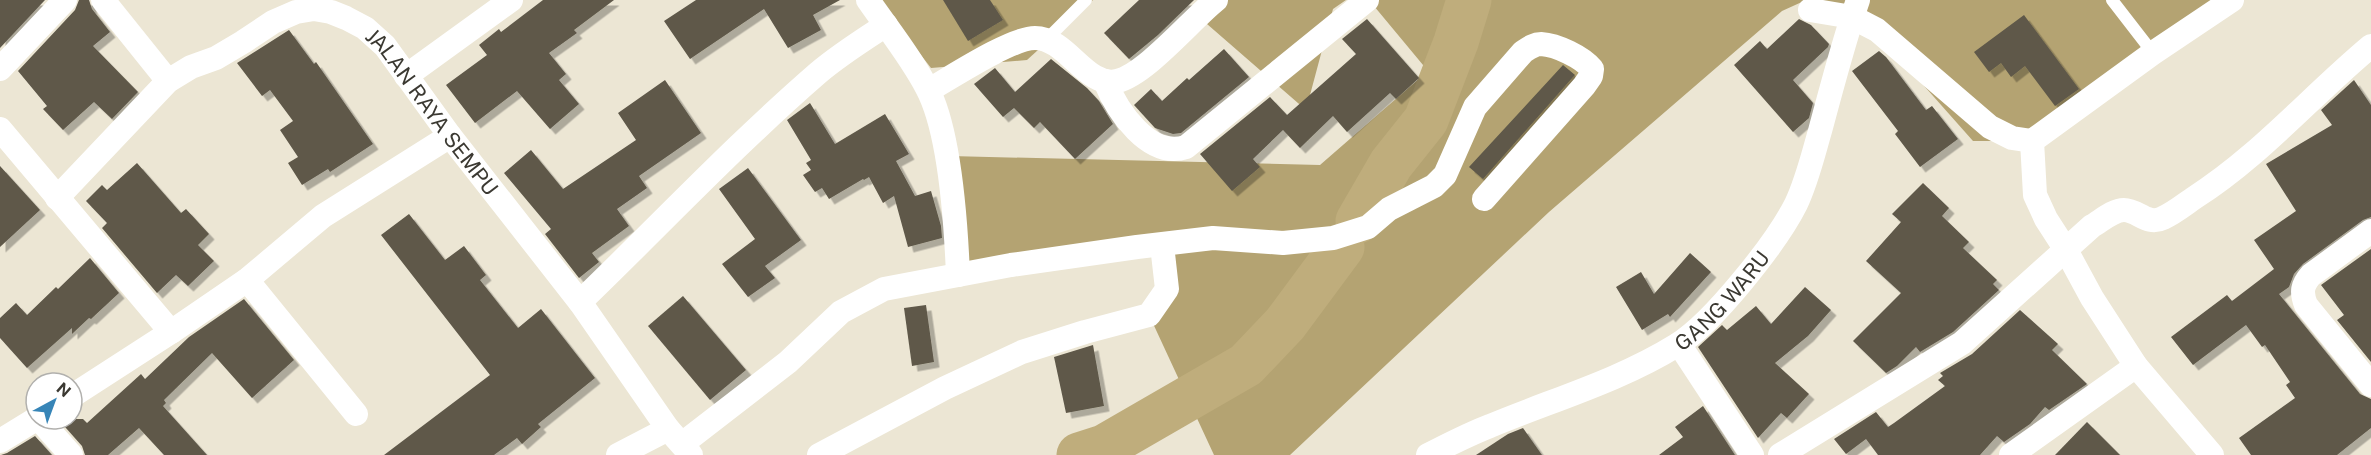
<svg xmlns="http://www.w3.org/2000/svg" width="2371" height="455" font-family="'Public Sans',sans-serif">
  <defs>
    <filter id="shadow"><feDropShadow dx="5.5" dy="5.5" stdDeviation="0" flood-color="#0004"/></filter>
  </defs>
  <rect width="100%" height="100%" fill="#ece6d4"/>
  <g fill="#b4a372">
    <polygon points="878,0 1093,0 1027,60 931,68"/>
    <polygon points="1211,0 1346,0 1333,9 1306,110 1207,24"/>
    <polygon points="1369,0 2226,0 2032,141 1973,141 1863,17 1804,1 1782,11 1549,212 1290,455 1214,455 1150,317 1164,238 959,267 950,156 1320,165 1428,71"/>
  </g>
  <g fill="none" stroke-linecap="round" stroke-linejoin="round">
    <g stroke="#bfad7c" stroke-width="45">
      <polyline points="1358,221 1391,164 1426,120 1456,42 1469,0"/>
      <polyline points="1079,455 1104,447 1246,365 1285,324 1342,247"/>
    </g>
  </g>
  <g fill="#5e5849" filter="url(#shadow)">
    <polygon points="0,0 45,0 0,48"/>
    <polygon points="79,0 89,0 92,9 110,32 93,46 138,92 112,119 94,102 63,130 43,109 47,106 18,71 75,10"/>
    <polygon points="543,0 614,0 574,30 577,33 549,53 566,74 559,80 579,104 550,129 517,91 475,123 446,85 487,55 479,45 499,29 501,32"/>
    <polygon points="696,0 840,0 813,15 821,30 788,48 764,9 690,59 664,21"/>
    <polygon points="943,0 990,0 1003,20 968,41"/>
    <polygon points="1139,0 1194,0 1158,35 1129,59 1104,33"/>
    <polygon points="2024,15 2079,89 2055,106 2025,66 2011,77 2001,63 1989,72 1974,52"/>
    <polygon points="1367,19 1419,78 1396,99 1390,93 1347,132 1333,116 1300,148 1283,130 1253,159 1260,167 1232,191 1200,154 1270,97 1287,115 1356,54 1342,39"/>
    <polygon points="1799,19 1811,25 1829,44 1828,47 1793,80 1813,103 1809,118 1793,132 1734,65 1760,41 1767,49"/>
    <polygon points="289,30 314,64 316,62 373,144 330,172 328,169 302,185 288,163 298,157 280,130 293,121 270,90 262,96 237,63"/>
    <polygon points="1224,49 1249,77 1181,133 1173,134 1155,128 1134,105 1151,89 1162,101 1187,78 1189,80"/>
    <polygon points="1879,51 1886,57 1926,110 1932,106 1958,139 1920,167 1895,134 1898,131 1852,71"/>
    <polygon points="1051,59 1087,88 1099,101 1113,124 1075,159 1040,122 1034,128 1014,108 1003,117 974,84 995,68 1015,92"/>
    <polygon points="1563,65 1575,75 1573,77 1483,179 1469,167"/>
    <polygon points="665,80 701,133 639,176 647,188 617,209 629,226 592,253 599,262 579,278 545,234 551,229 504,173 531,150 563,189 636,140 618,113"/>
    <polygon points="2354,80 2371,105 2371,217 2363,220 2303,264 2294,274 2289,287 2279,294 2360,394 2371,399 2371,428 2337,455 2251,455 2239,438 2295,398 2286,385 2290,382 2265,345 2262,347 2246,325 2193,365 2171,337 2227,295 2232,301 2274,269 2254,240 2296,211 2266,164 2332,125 2321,110"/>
    <polygon points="810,103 835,144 885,114 909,154 896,161 915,196 931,191 941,226 942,238 908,247 894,196 883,203 869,177 864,180 863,179 829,199 822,188 815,192 803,175 811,170 806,163 811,160 787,120"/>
    <polygon points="137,163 181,213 186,209 209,234 198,245 214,261 188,286 176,275 157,293 102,228 107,223 86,201 102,185 107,190"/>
    <polygon points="0,166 40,210 0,247"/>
    <polygon points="748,168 801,240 765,266 775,278 748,297 722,264 755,239 719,189"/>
    <polygon points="1923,183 1949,208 1942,216 1969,242 1963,248 1997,280 1993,284 1999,290 1953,332 1920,352 1916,347 1897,366 1886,373 1853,341 1901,293 1866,261 1901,222 1892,214"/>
    <polygon points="409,214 445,260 464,246 486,275 480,280 518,328 541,309 595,378 538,424 541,427 522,444 517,438 494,455 384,455 490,375 381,235"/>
    <polygon points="2371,249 2371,362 2337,320 2344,315 2321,285"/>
    <polygon points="1690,253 1711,272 1670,317 1668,314 1642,330 1616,287 1641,272 1654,294"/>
    <polygon points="90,258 119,293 91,319 89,318 72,334 72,328 27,368 0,338 0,318 16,303 27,315 56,287 58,289"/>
    <polygon points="1805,287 1831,310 1808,336 1775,363 1809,394 1787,418 1781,413 1758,438 1698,347 1722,325 1727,330 1756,306 1771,324"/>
    <polygon points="683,296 746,370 710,400 648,326"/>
    <polygon points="244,299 294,360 252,398 212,353 164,400 166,403 163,406 207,455 164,455 139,428 108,455 85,455 82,446 58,419 83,419 87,423 141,374 145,379 189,337"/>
    <polygon points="926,305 934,362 912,366 904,308"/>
    <polygon points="2020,310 2058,344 2052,350 2087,384 2049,410 2045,407 2030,424 2004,442 1997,436 1980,455 1878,455 1866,439 1846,454 1834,439 1876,412 1888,427 1894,423 1945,386 1938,380 1943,376 1940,373 1972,354"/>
    <polygon points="1093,345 1104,406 1066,413 1054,357"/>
    <polygon points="1703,406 1735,455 1659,455 1683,437 1675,427"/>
    <polygon points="2087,422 2120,455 2055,455"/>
    <polygon points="1523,428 1542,455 1476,455 1508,434"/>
    <polygon points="35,436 52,455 1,455 7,453"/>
  </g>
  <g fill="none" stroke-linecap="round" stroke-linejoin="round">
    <g stroke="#fff" stroke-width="12">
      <polyline points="2112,0 2153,53"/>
      <polyline points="1046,40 1086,0"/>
    </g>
    <g stroke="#fff" stroke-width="24">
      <polyline points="103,0 168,81"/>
      <path d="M868,0c20,29 43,57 59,88 23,43 29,138 31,187"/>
      <polyline points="1810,10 1852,17 1877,30 1990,127 2012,138 2032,141"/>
      <polyline points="0,69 65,0"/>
      <polyline points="406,76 511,0"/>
      <path d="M1105,81c12,30 44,78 81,66l181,-147"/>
      <path d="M929,90c23,-13 82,-52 106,-52 32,0 51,50 82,43 28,-6 74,-61 99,-81"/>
      <polyline points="0,129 171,332"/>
      <path id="s1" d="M57,198l111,-117 23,-14 25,-9 27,-16 30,-20 23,-10 18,-3 17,3 15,6 19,10 20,18 65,90 130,166 88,127 23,26"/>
      <path d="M2371,231l-60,44c-9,10 -10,17 -5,30l65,80"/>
      <polyline points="247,280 356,414"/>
      <path d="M580,302c79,-76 155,-157 238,-229 21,-18 45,-33 68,-48"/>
      <polyline points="1679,344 1752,455"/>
      <polyline points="72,396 171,332 247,280 323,216 450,136"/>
      <polyline points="39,419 71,455"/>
      <polyline points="0,441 36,419"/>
      <path d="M682,444l106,-82 53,-50 43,-23 127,-24 126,-18 76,-9 70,5 50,-5 35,-11 21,-18 45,-23 11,-11 30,-68 48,-55c6,-4 11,-8 18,-8 16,1 41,13 51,25l-1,7 -7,10 -100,113"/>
      <polyline points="618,455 668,429"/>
      <polyline points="819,455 945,388 1022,352 1085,332 1149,315 1167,289 1162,245"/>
      <path id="s2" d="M1428,455c20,-10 41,-21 62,-29 62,-26 129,-45 187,-81 36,-22 100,-103 119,-141 11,-23 17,-49 24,-73 12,-44 23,-88 38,-131"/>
      <path d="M1780,455l182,-112 130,-117c9,-5 21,-16 32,-16 14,0 23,16 39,8 11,-5 21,-13 31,-20 66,-42 117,-102 177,-152"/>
      <polyline points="2011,455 2136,366"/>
      <polyline points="2212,455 2136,366 2092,298 2066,250 2046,219 2035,195 2032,141 2153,53 2232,0"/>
    </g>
  </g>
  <g text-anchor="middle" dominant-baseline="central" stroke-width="6" stroke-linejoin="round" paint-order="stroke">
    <g font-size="21" fill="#3b3932" stroke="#fff">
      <text stroke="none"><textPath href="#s1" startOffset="488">JALAN RAYA SEMPU</textPath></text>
      <text stroke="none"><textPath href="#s2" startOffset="336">GANG WARU</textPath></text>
    </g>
  </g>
  <g transform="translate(54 401) rotate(41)"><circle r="28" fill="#ffffff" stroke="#b1b0ad" stroke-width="1.5"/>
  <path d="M0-4.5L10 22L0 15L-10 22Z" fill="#3785b7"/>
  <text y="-9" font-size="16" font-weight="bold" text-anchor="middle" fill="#3b3932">N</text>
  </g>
</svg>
